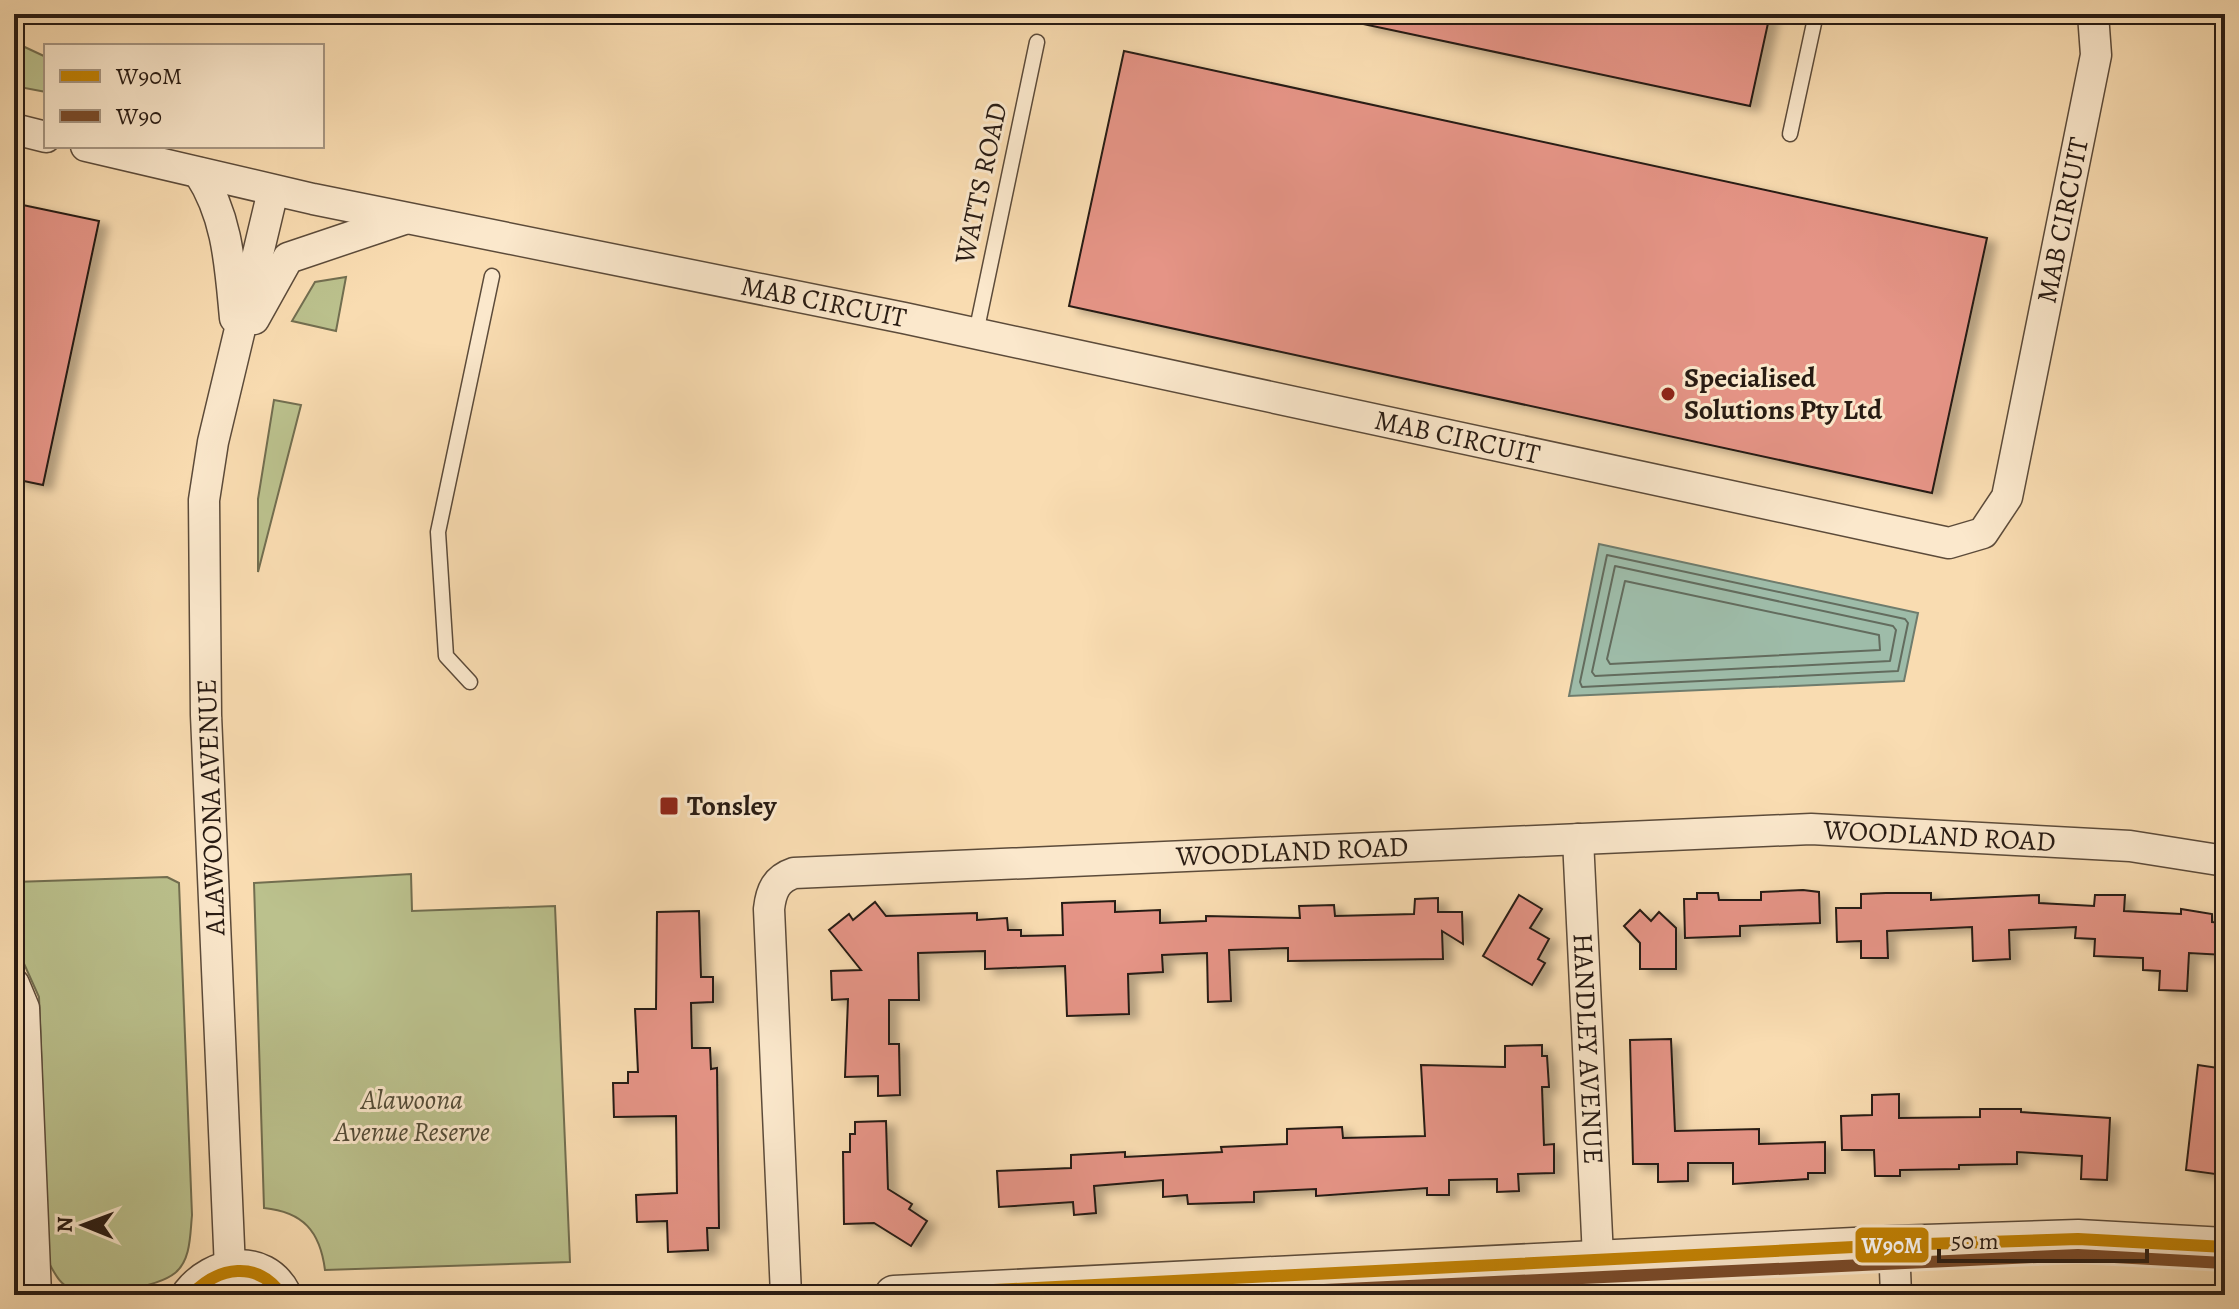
<svg xmlns="http://www.w3.org/2000/svg" width="2239" height="1309" font-family="Alegreya,serif">
  <defs>
    <filter id="shadow"><feDropShadow dx="9" dy="5" stdDeviation="4" flood-color="#0004"/></filter>
  </defs>
  <rect width="100%" height="100%" fill="#f9dcb1"/>
  <filter id="stains"><feTurbulence type="fractalNoise" baseFrequency=".0025" numOctaves="4"/><feColorMatrix values="0 0 0 0 .2 0 0 0 0 .09 0 0 0 0 .02 0 0 0 .5 -.17"/></filter>
  <radialGradient id="worn" r=".72"><stop offset=".6" stop-color="#630" stop-opacity="0"/><stop offset="1" stop-color="#630" stop-opacity=".3"/></radialGradient>
  <g fill="#bbc18d" stroke="#726e50" stroke-width="2">
    <polygon points="14,42 46,57 46,92 14,86"/>
    <polygon points="346,277 336,331 292,321 315,282"/>
    <polygon points="274,400 301,405 258,572 258,499"/>
    <path d="M411,874l1,37 143,-5 15,356 -245,8c-5,-39 -22,-58 -61,-62l-10,-325z"/>
    <path d="M167,877l12,6 13,332c-2,20 -1,45 -17,58 -17,14 -82,25 -102,17 -13,-5 -18,-16 -24,-27l-10,-266 -18,-40 -7,-5v-70z"/>
  </g>
  <polygon fill="#9ebca9" stroke="#6f7c6d" stroke-width="2" points="1599,544 1918,613 1904,681 1569,696"/>
  <g fill="none" stroke-linecap="round" stroke-linejoin="round">
    <g stroke="#636c5e" stroke-width="2">
      <polygon points="1607,555 1905,619 1908,623 1898,671 1582,687 1580,682"/>
      <polygon points="1615,566 1893,626 1896,630 1890,661 1595,676 1592,672"/>
      <polygon points="1625,581 1879,635 1880,650 1610,664 1607,659"/>
    </g>
  </g>
  <g fill="#e59486" stroke="#281b13" stroke-width="2" filter="url(#shadow)">
    <polygon points="1364,14 1770,14 1750,106 1363,24"/>
    <polygon points="1124,51 1987,238 1932,493 1069,306"/>
    <polygon points="18,204 99,221 43,485 14,479 14,220"/>
    <polygon points="1803,890 1819,892 1820,923 1740,926 1740,936 1685,938 1684,899 1697,899 1697,893 1718,893 1719,900 1761,900 1761,892"/>
    <polygon points="1886,893 1931,893 1931,900 2039,895 2039,903 2094,906 2095,895 2125,895 2124,911 2181,914 2181,909 2212,914 2212,922 2225,923 2225,955 2189,953 2187,991 2159,990 2160,971 2143,970 2143,958 2094,956 2095,939 2075,938 2076,927 2009,930 2010,959 1973,961 1972,927 1887,931 1888,958 1861,958 1861,941 1837,942 1836,908 1861,908 1861,894"/>
    <polygon points="1519,895 1542,909 1530,928 1549,939 1538,959 1545,963 1532,985 1483,956"/>
    <polygon points="1438,898 1438,912 1462,912 1463,944 1442,931 1443,959 1288,961 1288,948 1229,950 1231,1001 1208,1002 1207,953 1162,955 1163,972 1128,974 1129,1014 1067,1016 1065,966 985,969 985,951 918,953 919,1000 889,1000 889,1044 899,1044 900,1095 878,1096 878,1076 845,1077 848,999 832,1000 831,971 861,970 829,930 849,914 853,920 875,902 886,916 977,913 977,920 1007,918 1008,930 1021,930 1021,936 1063,935 1062,903 1115,901 1115,912 1160,910 1160,923 1206,921 1206,916 1300,918 1299,906 1334,905 1335,916 1414,914 1415,899"/>
    <polygon points="1640,910 1651,921 1659,912 1676,928 1676,969 1640,969 1640,943 1624,926"/>
    <polygon points="699,911 701,977 713,977 713,1002 691,1003 692,1048 710,1048 711,1069 717,1068 719,1228 707,1228 708,1250 668,1252 667,1221 637,1222 636,1195 677,1193 676,1116 614,1117 613,1083 628,1083 628,1072 638,1072 635,1009 656,1009 657,912"/>
    <polygon points="1671,1039 1675,1131 1759,1129 1759,1144 1825,1142 1825,1173 1808,1173 1808,1179 1733,1184 1733,1163 1688,1163 1688,1181 1658,1182 1658,1164 1633,1164 1630,1040"/>
    <polygon points="1542,1045 1542,1056 1547,1056 1549,1087 1542,1087 1544,1145 1554,1144 1554,1173 1518,1174 1519,1191 1497,1192 1497,1179 1449,1180 1449,1195 1427,1195 1427,1188 1316,1196 1316,1189 1254,1192 1254,1202 1188,1204 1187,1195 1163,1197 1163,1180 1094,1186 1096,1213 1074,1215 1073,1202 999,1207 997,1171 1071,1168 1071,1155 1125,1152 1125,1157 1222,1152 1221,1147 1287,1144 1287,1129 1342,1127 1343,1138 1425,1136 1421,1065 1505,1067 1505,1046"/>
    <polygon points="2198,1065 2225,1069 2225,1164 2217,1163 2215,1174 2186,1170"/>
    <polygon points="1899,1094 1899,1118 1980,1117 1980,1109 2021,1109 2021,1112 2110,1118 2107,1180 2081,1179 2082,1156 2017,1152 2017,1164 1959,1165 1959,1169 1900,1170 1900,1176 1875,1176 1874,1150 1842,1150 1841,1116 1872,1115 1872,1095"/>
    <polygon points="886,1121 888,1189 912,1204 909,1209 927,1221 911,1246 874,1223 844,1224 843,1152 850,1152 850,1134 855,1134 855,1122"/>
  </g>
  <g fill="none" stroke-linecap="round" stroke-linejoin="round">
    <defs>
      <g id="service">
        <polyline points="1790,134 1816,14"/>
        <polyline points="976,333 1037,42"/>
        <polyline points="470,682 446,656 438,532 492,276"/>
      </g>
      <g id="minor">
        <polyline points="14,129 46,137"/>
        <path id="s1" d="M86,146l227,53 591,119 1045,225 34,-10 24,-36 89,-442 -3,-41"/>
        <path d="M199,173c29,44 31,93 36,145"/>
        <polyline points="254,319 288,258 404,219"/>
        <path id="s2" d="M1578,839l20,418"/>
        <polyline points="14,984 24,1008 36,1295"/>
        <polyline points="1894,1245 1896,1295"/>
        <polyline points="230,1269 206,715 204,500 213,442 273,191"/>
        <path id="s3" d="M786,1295l-17,-386c2,-18 7,-30 25,-36l1017,-44 319,17 95,15"/>
      </g>
      <g id="tertiary">
        <path d="M191,1295c22,-29 71,-39 91,0"/>
        <polyline points="894,1295 1894,1245 2078,1239 2225,1247"/>
      </g>
    </defs>
    <use href="#service" stroke="#5c4b3a" stroke-width="17"/>
    <use href="#minor" stroke="#5c4b3a" stroke-width="33"/>
    <use href="#tertiary" stroke="#5c4b3a" stroke-width="41"/>
    <use href="#service" stroke="#fbe8cc" stroke-width="14"/>
    <use href="#minor" stroke="#fbe8cc" stroke-width="30"/>
    <use href="#tertiary" stroke="#fbe8cc" stroke-width="38"/>
    <defs>
      <g id="bus-1">
        <path d="M191,1295c28,-29 66,-35 91,0"/>
        <polyline points="894,1295 1894,1245 2078,1239 2225,1247"/>
      </g>
      <polyline id="bus-2" points="1214,1295 2078,1255 2224,1263"/>
    </defs>
    <use href="#bus-1" stroke="#fbe8cc" stroke-width="18"/>
    <use href="#bus-2" stroke="#fbe8cc" stroke-width="18"/>
    <use href="#bus-1" stroke="#c38305" stroke-width="12"/>
    <use href="#bus-2" stroke="#7a4b2a" stroke-width="12"/>
  </g>
  <g fill="#8f2418" stroke="#fbe8cc" stroke-width="3">
    <circle cx="1668" cy="394" r="8"/>
    <rect x="659" y="796" width="20" height="20" rx="4"/>
  </g>
  <g text-anchor="middle" dominant-baseline="central" stroke-width="6" stroke-linejoin="round" paint-order="stroke">
    <g font-size="28" fill="#281b13" stroke="#fbe8cc">
      <text transform="translate(981 183) rotate(-78)">WATTS ROAD</text>
      <text stroke="none"><textPath href="#s1" startOffset="2266">MAB CIRCUIT</textPath></text>
      <text stroke="none"><textPath href="#s1" startOffset="754">MAB CIRCUIT</textPath></text>
      <text stroke="none"><textPath href="#s1" startOffset="1402">MAB CIRCUIT</textPath></text>
      <text transform="translate(211 807) rotate(-92)">ALAWOONA AVENUE</text>
      <text stroke="none"><textPath href="#s3" startOffset="1580">WOODLAND ROAD</textPath></text>
      <text stroke="none"><textPath href="#s3" startOffset="932">WOODLAND ROAD</textPath></text>
      <text stroke="none"><textPath href="#s2" startOffset="210">HANDLEY AVENUE</textPath></text>
    </g>
    <g font-size="28" font-weight="bold" fill="#281b13" stroke="#fbe8cc" text-anchor="start">
      <text x="1684" y="378">Specialised<tspan x="1684" dy="32">Solutions Pty Ltd</tspan></text>
      <text x="687" y="806">Tonsley</text>
    </g>
    <g font-size="28" font-style="italic" fill="#544d38" stroke="#fbe8cc">
      <text x="412" y="1100">Alawoona<tspan x="412" dy="32">Avenue Reserve</tspan></text>
    </g>
  </g>
  <rect stroke="#fbe8cc" stroke-width="3" x="1854" y="1226" width="76" height="38" rx="8" fill="#c38305"/>
  <g font-size="22" text-anchor="middle" font-weight="bold" fill="#fff">
    <text x="1892" y="1253">W90M</text>
  </g>
  <rect width="2239" height="1309" fill="none" stroke="#f9dcb1" stroke-width="48"/>
  <rect x="16" y="16" width="2207" height="1277" fill="none" stroke="#281b13" stroke-width="4"/>
  <rect x="24" y="24" width="2191" height="1261" fill="none" stroke="#281b13" stroke-width="2"/>
  <rect x="44" y="44" width="280" height="104" fill="#fbe8cc" stroke="#a79682" stroke-width="2"/>
  <rect x="60" y="70" width="40" height="12" fill="#c38305" stroke="#a79682" stroke-width="2"/>
  <text x="116" y="84" font-size="24" fill="#281b13">W90M</text>
  <rect x="60" y="110" width="40" height="12" fill="#7a4b2a" stroke="#a79682" stroke-width="2"/>
  <text x="116" y="124" font-size="24" fill="#281b13">W90</text>
  <g transform="translate(84 1225) rotate(271)" stroke="#fbe8cc" stroke-width="6" paint-order="stroke">
  <path d="M0-6L14 30L0 20L-14 30Z" fill="#281b13"/>
  <text y="-12" font-size="22" font-weight="bold" text-anchor="middle" fill="#281b13">N</text>
  </g>
  <path d="M1939 1249v12h208v-12" fill="none" stroke="#281b13" stroke-width="4"/>
  <text x="1951" y="1249" font-size="24" fill="#281b13" stroke="#fbe8cc" stroke-width="6" paint-order="stroke">50 m</text>
  <rect width="100%" height="100%" filter="url(#stains)"/>
  <rect width="100%" height="100%" fill="url(#worn)"/>
</svg>
